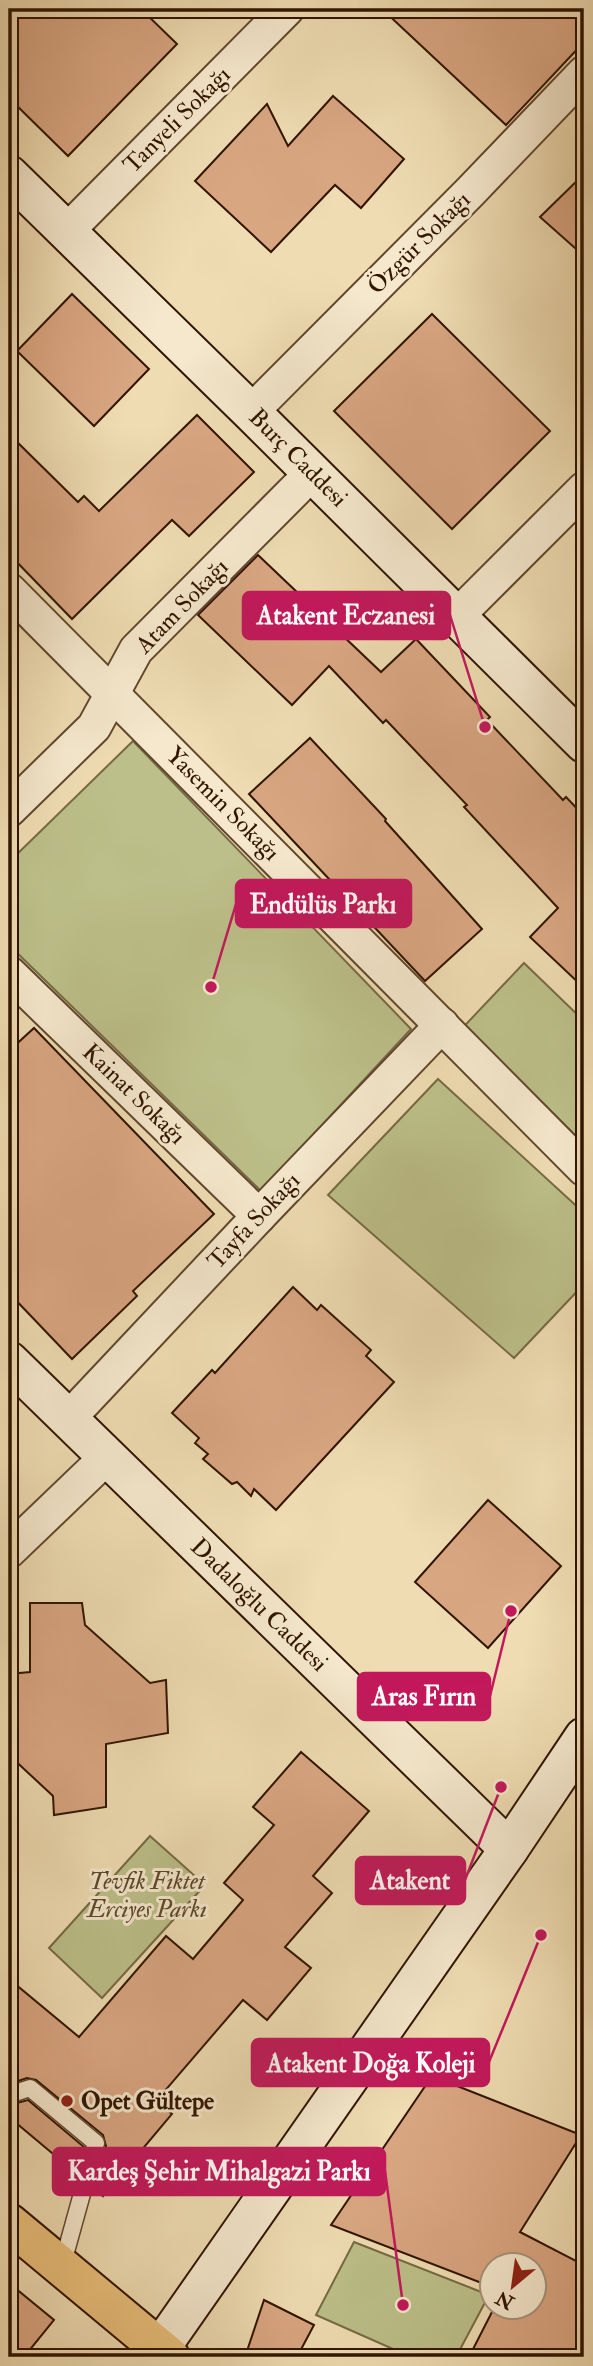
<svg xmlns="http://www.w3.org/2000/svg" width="593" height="2366" font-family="'IM FELL Double Pica',serif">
  <rect width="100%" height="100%" fill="#efdcb2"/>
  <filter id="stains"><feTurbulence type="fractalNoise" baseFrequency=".00286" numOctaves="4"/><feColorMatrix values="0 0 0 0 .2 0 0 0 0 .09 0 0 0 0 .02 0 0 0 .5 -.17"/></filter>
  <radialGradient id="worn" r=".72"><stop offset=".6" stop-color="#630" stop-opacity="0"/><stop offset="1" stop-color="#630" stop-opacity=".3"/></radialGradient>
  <g fill="#bcbf89" stroke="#766a44" stroke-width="2">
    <polygon points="133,741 411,1029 261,1191 9,945 9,862"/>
    <polygon points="524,963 584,1021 584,1168 453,1038"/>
    <polygon points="438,1079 584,1213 584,1284 514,1358 328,1195"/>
    <polygon points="150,1836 205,1885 102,1998 49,1948"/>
    <polygon points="354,2242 489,2295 456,2357 411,2357 316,2315"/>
  </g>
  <g fill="#d9a682" stroke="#311400" stroke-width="2">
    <polygon points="9,9 141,9 177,44 68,156 9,98"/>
    <polygon points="382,9 584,9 584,42 506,125"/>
    <polygon points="333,96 404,159 361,208 335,185 271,252 195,181 267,104 288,146"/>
    <polygon points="584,174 584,256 540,217"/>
    <polygon points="72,294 149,369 94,426 17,351"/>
    <polygon points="432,314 550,431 452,529 334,411"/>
    <polygon points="197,415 254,472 189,536 172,520 72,619 9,554 9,434 78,502 84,496 99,511"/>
    <polygon points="258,555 381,672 416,639 490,717 487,720 563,800 566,797 584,816 584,988 530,937 558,908 464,807 467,805 386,720 383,723 329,666 292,705 198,615"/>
    <polygon points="310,738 386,819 385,821 482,929 425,981 249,794"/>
    <polygon points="34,1028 214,1214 133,1291 137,1296 72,1359 9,1293 9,1051"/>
    <polygon points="293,1287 317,1310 321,1305 371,1350 366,1356 394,1382 276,1510 254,1489 251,1496 237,1482 232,1484 203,1459 208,1454 195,1443 199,1438 172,1413 212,1370 215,1373"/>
    <polygon points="488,1500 561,1566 488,1648 415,1582"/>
    <polygon points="30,1603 82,1603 85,1625 150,1683 166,1680 168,1733 106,1744 106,1807 54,1815 53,1796 9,1755 9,1674 30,1672"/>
    <polygon points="301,1752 369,1811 313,1876 332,1893 285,1947 311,1968 267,2020 243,2000 156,2101 172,2114 103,2196 94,2189 106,2146 103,2135 36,2080 27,2078 9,2084 9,1979 79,2037 166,1936 193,1959 243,1900 224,1883 274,1825 253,1807"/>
    <polygon points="432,2076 581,2135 520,2232 584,2265 584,2357 469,2357 495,2306 534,2306 534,2264 492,2264 492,2287 331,2225"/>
    <polygon points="28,2100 84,2147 77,2174 9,2117 9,2105"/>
    <polygon points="9,2283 54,2320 24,2357 9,2357"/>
    <polygon points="264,2300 314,2325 297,2357 245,2357"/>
  </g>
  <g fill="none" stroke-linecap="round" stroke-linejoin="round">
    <defs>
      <polyline id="lane" points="9,2095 30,2088 96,2143 62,2266"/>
      <g id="street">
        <polyline points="66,232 287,9"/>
        <polyline points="251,412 470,192 584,73"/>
        <polyline points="9,590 584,1169"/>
        <polyline points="457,616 584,489"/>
        <polyline points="9,810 94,727 136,650 312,473"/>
        <polyline points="9,973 259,1216"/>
        <polyline points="68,1419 259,1216 442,1025"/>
        <polyline points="9,1551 107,1457"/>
      </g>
      <g id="secondary">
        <polyline points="9,175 251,412 584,743"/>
        <polyline points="9,1361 509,1849"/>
        <polyline points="154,2357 509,1849 584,1737"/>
      </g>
      <polyline id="primary" points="9,2223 170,2357"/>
    </defs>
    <use href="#lane" stroke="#60462c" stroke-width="19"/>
    <use href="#street" stroke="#60462c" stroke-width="37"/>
    <use href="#secondary" stroke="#311400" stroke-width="42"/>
    <use href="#primary" stroke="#311400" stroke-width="42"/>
    <use href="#lane" stroke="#f5e8cd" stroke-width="16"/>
    <use href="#street" stroke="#f5e8cd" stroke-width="33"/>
    <use href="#secondary" stroke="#f5e8cd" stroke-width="38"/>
    <use href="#primary" stroke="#e8be79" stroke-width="38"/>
  </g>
  <circle fill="#8f2418" stroke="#f5e8cd" stroke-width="2.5" cx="67" cy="2101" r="7"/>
  <g text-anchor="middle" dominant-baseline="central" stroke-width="6" stroke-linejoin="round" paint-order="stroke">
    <g font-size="24" fill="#311400" stroke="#f5e8cd">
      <text transform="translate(177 120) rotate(-45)">Tanyeli Sokağı</text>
      <text transform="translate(419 243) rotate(-45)">Özgür Sokağı</text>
      <text transform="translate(298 458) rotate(45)">Burç Caddesi</text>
      <text transform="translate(182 606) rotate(-46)">Atam Sokağı</text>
      <text transform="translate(223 804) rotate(45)">Yasemin Sokağı</text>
      <text transform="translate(134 1094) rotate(44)">Kainat Sokağı</text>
      <text transform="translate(254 1221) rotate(-47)">Tayfa Sokağı</text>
      <text transform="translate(259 1605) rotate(44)">Dadaloğlu Caddesi</text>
    </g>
    <g font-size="24" font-style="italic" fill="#5b4729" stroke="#f5e8cd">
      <text x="147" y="1881">Tevfik Fiktet<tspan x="147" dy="28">Erciyes Parkı</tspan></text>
    </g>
    <g font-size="24" font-weight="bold" fill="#311400" stroke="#f5e8cd" text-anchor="start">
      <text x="81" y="2101">Opet Gültepe</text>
    </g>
  </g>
  <path fill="none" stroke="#c2185b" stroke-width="2.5" d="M485 727L450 615M211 987L236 904M511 1611L490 1696M501 1787L465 1880M541 1935L489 2062M403 2305L385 2171"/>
  <g fill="#c2185b" stroke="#f5e8cd" stroke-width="2.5">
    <circle cx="485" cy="727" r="7"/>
    <circle cx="211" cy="987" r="7"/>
    <circle cx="511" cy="1611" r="7"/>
    <circle cx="501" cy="1787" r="7"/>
    <circle cx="541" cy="1935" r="7"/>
    <circle cx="403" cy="2305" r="7"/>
  </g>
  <g fill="#c2185b" stroke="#c2185b" stroke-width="2.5">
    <rect x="243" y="592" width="207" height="47" rx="7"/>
    <rect x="236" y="880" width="175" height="47" rx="7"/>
    <rect x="358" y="1673" width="132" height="47" rx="7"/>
    <rect x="356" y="1857" width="109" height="47" rx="7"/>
    <rect x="252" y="2039" width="237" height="47" rx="7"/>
    <rect x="53" y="2148" width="332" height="47" rx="7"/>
  </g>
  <g font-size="26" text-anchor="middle" font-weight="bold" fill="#fff">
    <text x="346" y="624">Atakent Eczanesi</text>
    <text x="323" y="913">Endülüs Parkı</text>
    <text x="424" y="1705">Aras Fırın</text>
    <text x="410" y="1889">Atakent</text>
    <text x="371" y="2072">Atakent Doğa Koleji</text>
    <text x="219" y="2180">Kardeş Şehir Mihalgazi Parkı</text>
  </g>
  <rect width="593" height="2366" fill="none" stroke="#efdcb2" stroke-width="35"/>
  <rect x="10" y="10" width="572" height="2345" fill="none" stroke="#311400" stroke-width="3.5"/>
  <rect x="18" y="18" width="558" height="2331" fill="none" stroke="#311400" stroke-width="2"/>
  <g transform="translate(513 2286) rotate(209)"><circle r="33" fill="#f5e8cd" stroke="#a7937b" stroke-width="2"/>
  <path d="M0-5L12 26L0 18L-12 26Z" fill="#8f2418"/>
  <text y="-10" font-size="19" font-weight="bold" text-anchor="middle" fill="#311400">N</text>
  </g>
  <rect width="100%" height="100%" filter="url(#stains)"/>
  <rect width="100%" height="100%" fill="url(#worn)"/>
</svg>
